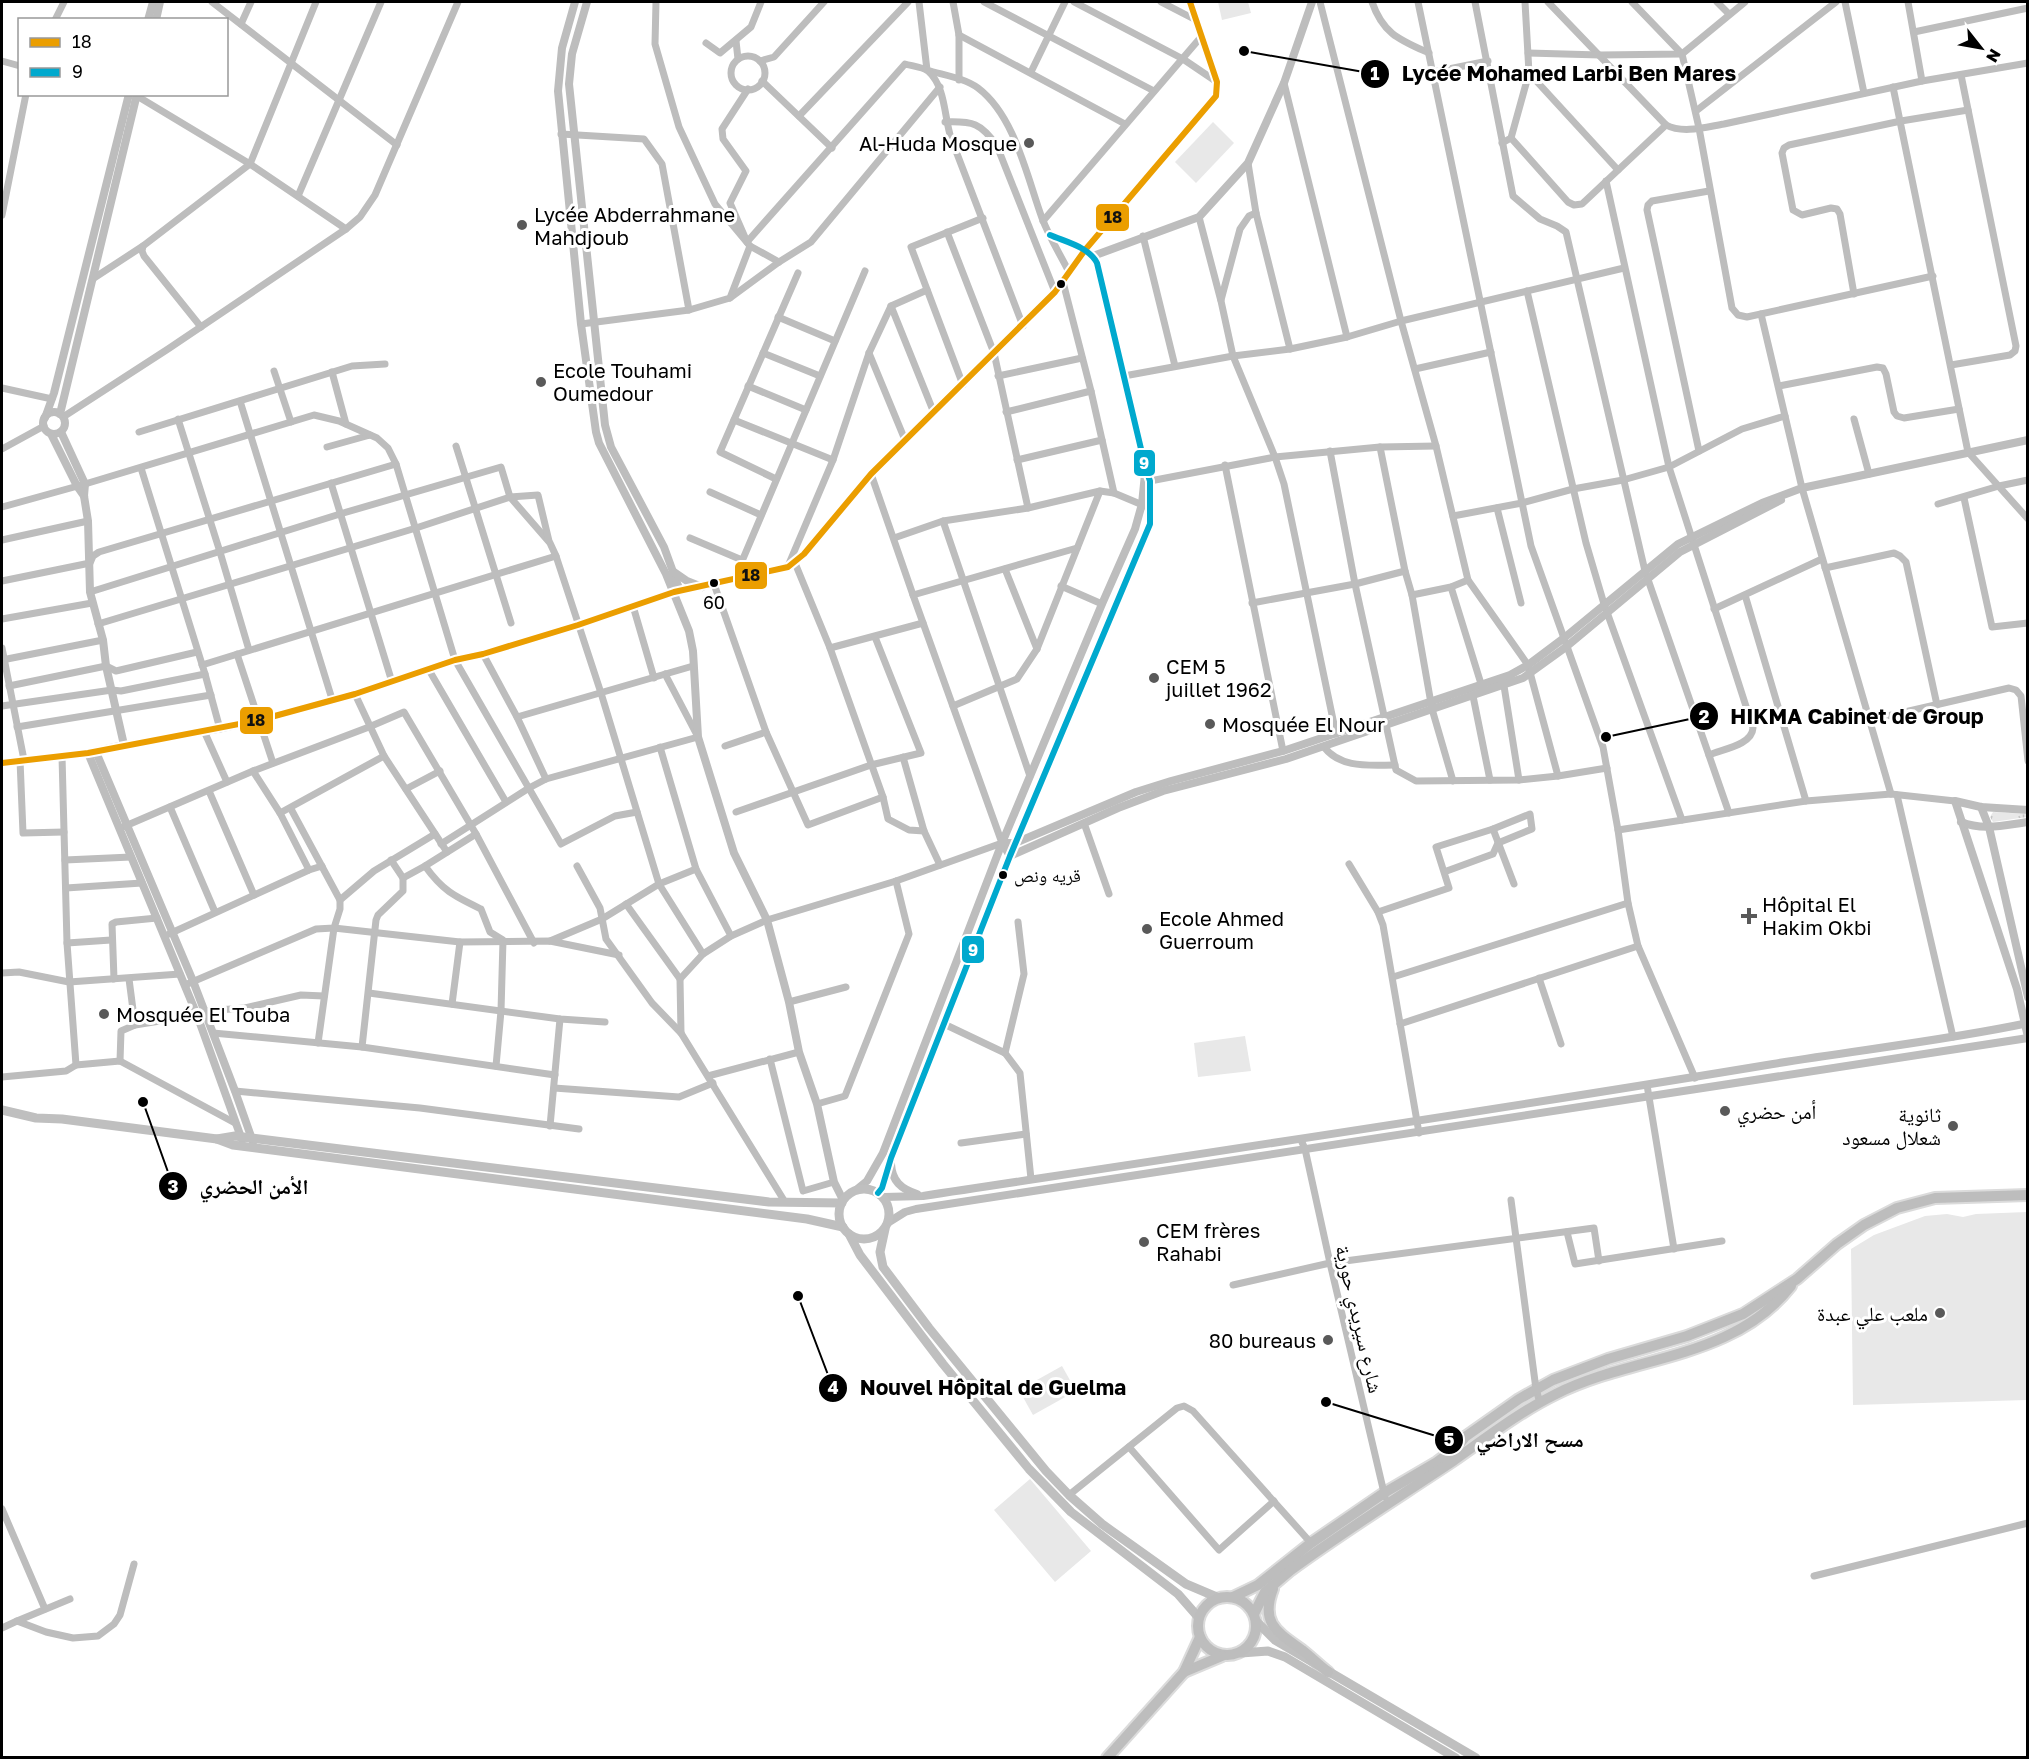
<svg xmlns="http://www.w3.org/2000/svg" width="2029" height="1759" font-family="'Golos Text','Noto Naskh Arabic',sans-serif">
  <defs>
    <pattern id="grass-tufts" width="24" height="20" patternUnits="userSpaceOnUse" patternTransform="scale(1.5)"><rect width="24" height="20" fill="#e8e8e8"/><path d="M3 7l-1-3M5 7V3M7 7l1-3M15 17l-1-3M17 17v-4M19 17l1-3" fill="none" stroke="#c5c5c5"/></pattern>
  </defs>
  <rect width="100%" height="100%" fill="#fff"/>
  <polygon fill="url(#grass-tufts)" points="1993,812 2027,814 2027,817 1993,822 1990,817"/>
  <g fill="#e8e8e8">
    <polygon points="1218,2 1248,2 1251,13 1222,20"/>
    <polygon points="1213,122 1234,143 1196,183 1175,162"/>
    <polygon points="1245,1036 1251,1071 1198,1077 1194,1043"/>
    <polygon points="2027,1212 2027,1400 1853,1405 1851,1249 1874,1235 1925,1216 1947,1214 1963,1217 1976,1214"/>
    <polygon points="1062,1366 1076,1391 1033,1415 1019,1390"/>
    <polygon points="1030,1479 1091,1551 1055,1582 994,1510"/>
  </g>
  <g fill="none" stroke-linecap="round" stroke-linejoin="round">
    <defs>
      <g id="primary">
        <path d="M1273,1589c-13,34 4,43 29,61 9,7 17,15 26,22"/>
        <circle cx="1227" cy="1626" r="29"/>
        <polyline points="1233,1597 1258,1585 1311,1543 1384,1493 1437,1462 1456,1448 1465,1437 1519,1399 1553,1380 1608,1359 1687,1336 1743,1314 1797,1279 1837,1244 1864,1225 1897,1208 1935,1198 2028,1195"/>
        <path d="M1254,1614l11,-22 26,-22c52,-38 108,-73 162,-109 33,-23 66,-49 103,-67 77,-39 177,-34 235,-108"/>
        <polyline points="1184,1672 1222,1656"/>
        <polyline points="1107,1758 1184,1672 1200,1637"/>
      </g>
    </defs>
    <use href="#primary" stroke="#dbdbdb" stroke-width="14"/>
    <g stroke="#bdbdbd" stroke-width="7">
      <polyline points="212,2 397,145"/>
      <polyline points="656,2 655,44 679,127 715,204 750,246 779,262"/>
      <path d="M919,2l8,68c16,5 38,8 51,18 37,28 49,89 64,130 7,19 18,36 27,54"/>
      <polyline points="953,2 959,35 959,80"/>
      <polyline points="984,2 1154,91"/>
      <polyline points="1074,2 1183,59 1217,82"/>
      <polyline points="1161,2 1194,19"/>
      <polyline points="1320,2 1401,321 1436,446 1468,580 1528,665 1558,776"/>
      <path d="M1372,2c11,32 28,38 57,51"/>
      <polyline points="1418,2 1531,546 1603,747 1618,830 1628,903 1638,946 1695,1078"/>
      <polyline points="1475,2 1513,196 1540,219 1557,226 1566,232 1645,571 1729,813"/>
      <path d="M1548,2l118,123c17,9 40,2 58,-1l198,-43 106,-18"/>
      <polyline points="1632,2 1682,54 1699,128 1732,308 1738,315 1747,317 1933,276"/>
      <polyline points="1717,2 1729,14"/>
      <polyline points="1845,2 1864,93"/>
      <polyline points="1908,2 1922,81"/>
      <polyline points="55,20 64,2"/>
      <polyline points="241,24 251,2"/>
      <polyline points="1914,32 2028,8"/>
      <polyline points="959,35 1125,124"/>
      <polyline points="736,41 738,59"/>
      <polyline points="706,43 720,53 751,27 761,2"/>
      <polyline points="1528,53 1600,55 1682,54 1745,2"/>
      <circle cx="748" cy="73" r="17"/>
      <polyline points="2,61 20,66"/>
      <polyline points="760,61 774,57 824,2"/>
      <polyline points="1031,72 1065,2"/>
      <polyline points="1434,72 1488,61"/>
      <polyline points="1529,73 1618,170"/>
      <polyline points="762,81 832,148"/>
      <polyline points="1284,83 1347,337"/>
      <polyline points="1893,87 1968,452 2028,519"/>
      <path d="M748,89l-26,40 1,10 23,32 -16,32 17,39 158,-178c7,2 18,3 23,7 18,16 16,46 23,67l72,188"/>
      <polyline points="137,96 250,164 346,229"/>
      <polyline points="1696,111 1836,2"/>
      <polyline points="799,116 908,2"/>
      <path d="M945,122c28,-1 36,1 52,24l58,146"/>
      <polyline points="561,134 644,139 662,164 689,310"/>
      <polyline points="1511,138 1568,202 1574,205 1582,204 1666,125"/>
      <polyline points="1502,143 1511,138 1529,73 1525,2"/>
      <polyline points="1248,163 1256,213 1290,349"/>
      <path d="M1606,181l63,286 84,261c-1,17 -30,21 -44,27"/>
      <polyline points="298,196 381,2"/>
      <polyline points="2,215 26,94"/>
      <polyline points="1199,217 1221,301 1233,356 1275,457 1284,484 1336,734"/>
      <polyline points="1043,221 1201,37"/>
      <polyline points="947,232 994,353 1028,508"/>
      <polyline points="1050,235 1085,250"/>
      <polyline points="1143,236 1175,366"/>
      <polyline points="94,278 143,246"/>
      <polyline points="1063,282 1091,391 1114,493"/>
      <polyline points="1527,291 1586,543 1604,604 1682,820"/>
      <polyline points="1854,294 1840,214 1837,209 1831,208 1802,215 1793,210 1782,153 1784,148 1789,145 1901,121 1968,110"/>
      <polyline points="730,298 779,262 811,242 940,87"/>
      <polyline points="1221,300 1240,229 1249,216 1256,213"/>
      <polyline points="891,306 934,413"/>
      <polyline points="1761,314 1802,488 1891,794"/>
      <polyline points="778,317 835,341"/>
      <polyline points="581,324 689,310 730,298 750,246"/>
      <polyline points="201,327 144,256 142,251 143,246 250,164 316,2"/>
      <polyline points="763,353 820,376"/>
      <polyline points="869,353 905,440"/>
      <polyline points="1951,365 2010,355 2015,351 2016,346 1961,75"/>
      <polyline points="1415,369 1491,352"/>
      <polyline points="274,371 291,422"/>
      <polyline points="332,372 346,424"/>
      <polyline points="998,376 1082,358"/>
      <polyline points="1124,376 1233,356 1290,349 1347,337 1401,321 1624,268"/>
      <polyline points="963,385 911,247 983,218"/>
      <polyline points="748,386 806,410"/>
      <polyline points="1779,386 1877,367 1883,368 1886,374 1894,412 1897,416 1904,418 1959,409"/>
      <polyline points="2,388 52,399"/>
      <polyline points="240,401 332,699"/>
      <polyline points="1006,412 1091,391"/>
      <polyline points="63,417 168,349 346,229 360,217 375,195 458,2"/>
      <polyline points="178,419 220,552 249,650"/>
      <polyline points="1854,419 1869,474"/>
      <polyline points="734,420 833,460"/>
      <polyline points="139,432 352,366 385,364"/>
      <polyline points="456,446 511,623"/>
      <polyline points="327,447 370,435"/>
      <polyline points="1380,447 1405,571 1412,595 1432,709 1453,781"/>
      <polyline points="2,449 44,426"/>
      <polyline points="1330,451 1355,584 1396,770 1416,781 1519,780 1558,776 1607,768"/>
      <polyline points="1699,451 1647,210 1648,205 1652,201 1709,191"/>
      <polyline points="1017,460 1102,440"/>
      <polyline points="1225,465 1283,751"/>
      <polyline points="141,468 205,674 220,729"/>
      <polyline points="776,479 720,452 798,273"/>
      <polyline points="1150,481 1275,457 1380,447 1436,446"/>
      <polyline points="331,483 392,682"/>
      <polyline points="710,492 761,515"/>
      <polyline points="1964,498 1992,627 2028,623"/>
      <polyline points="1938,504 1999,486 2028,480"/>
      <polyline points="2,507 85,484 314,415 339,421 377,438 388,448 396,464 455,660 561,844 615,816 637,812"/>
      <polyline points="1497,508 1521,603"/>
      <polyline points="1453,516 1522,503 1573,489 1623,480 1669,467 1742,429 1785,416"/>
      <polyline points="943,521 1030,776"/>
      <polyline points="690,538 742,560"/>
      <polyline points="894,538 943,521 1028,508 1100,491 1114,493 1145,506"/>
      <polyline points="2,540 88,521"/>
      <polyline points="788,566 833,460 869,353 891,306 927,290"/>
      <polyline points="1825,568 1894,553 1900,556 1906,562 1937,705"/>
      <polyline points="1005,569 1037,649"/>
      <polyline points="734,580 865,271"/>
      <polyline points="2,581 90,563 93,556 99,552 396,464"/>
      <polyline points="714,584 766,732 808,825 883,797 830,648 795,563"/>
      <polyline points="1061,586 1102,604"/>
      <polyline points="1451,587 1482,687"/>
      <polyline points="90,592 340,514 501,467 510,497 550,543 556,556 601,693 659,884 703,954"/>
      <polyline points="913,595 1077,548"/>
      <polyline points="1412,595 1451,587 1468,580"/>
      <polyline points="1745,595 1806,801"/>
      <polyline points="1252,603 1355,584 1405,571"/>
      <polyline points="633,606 654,678"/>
      <polyline points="1714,609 1822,559"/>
      <polyline points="2,619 92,603"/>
      <polyline points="98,624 416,528 510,497 538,495 549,541"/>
      <polyline points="2,648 24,760"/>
      <polyline points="830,648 923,623"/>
      <polyline points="237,654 273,763"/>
      <polyline points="483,654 517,717 546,779"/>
      <polyline points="2,660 103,640"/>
      <polyline points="202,665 556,556"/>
      <polyline points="429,670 506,802"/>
      <polyline points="9,686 106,666 116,671 197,652"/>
      <polyline points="1504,686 1519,780"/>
      <polyline points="355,694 384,756 447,852"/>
      <polyline points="1473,696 1490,780"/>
      <polyline points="2,706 112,690 121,691 205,674"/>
      <polyline points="953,706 1017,679 1037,649 1100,491"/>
      <polyline points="517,717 693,666"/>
      <polyline points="1870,720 2009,688 2016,690 2021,696 2028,761"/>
      <polyline points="17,727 211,695"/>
      <polyline points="204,731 227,782"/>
      <polyline points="124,745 220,729 260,720 355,694 455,660 483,654 578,625 674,592 788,567 804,554 871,474 1055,292 1085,250 1216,96 1217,82 1190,2"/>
      <polyline points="725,746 766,732"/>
      <polyline points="660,747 696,869 731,936"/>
      <path d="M1324,747c17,22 46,18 71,18"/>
      <polyline points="62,756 67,943 76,1065 120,1061 235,1123"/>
      <polyline points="903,757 924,831 940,865"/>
      <polyline points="20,760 23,833 64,832"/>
      <polyline points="2,763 88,753"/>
      <polyline points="253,771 280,813 309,870"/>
      <polyline points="406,789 440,771"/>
      <polyline points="209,791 254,895"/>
      <polyline points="1897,795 1953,1037"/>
      <polyline points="883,797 888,819 909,830 924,831"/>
      <polyline points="170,807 215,912"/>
      <polyline points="291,809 340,900"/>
      <polyline points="736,812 871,765 921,753 875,637"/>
      <polyline points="280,813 384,756"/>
      <polyline points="1084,823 1109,894"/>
      <polyline points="123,827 253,771 369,727 404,712 476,834 534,943"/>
      <polyline points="1493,829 1514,884"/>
      <polyline points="1618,830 1806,801 1891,794 1955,801"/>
      <polyline points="441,844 529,788 546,779 698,737 665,674"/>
      <polyline points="65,860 131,857"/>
      <polyline points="391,860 403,878 425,866 476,834"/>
      <polyline points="1349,864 1378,912 1383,925 1419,1133"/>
      <path d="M425,866c18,25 29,30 56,43l9,23 13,8 -2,71 -5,55"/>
      <polyline points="577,866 600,908 606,939 652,1003 681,1033"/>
      <polyline points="66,888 142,883"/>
      <polyline points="626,904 680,979"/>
      <polyline points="1378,912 1449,888 1436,847 1493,829 1530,814 1532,829 1498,843 1493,854 1444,872"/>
      <polyline points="169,934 309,870 322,866"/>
      <polyline points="550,941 602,919 659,884 696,869"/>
      <polyline points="67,943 111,940"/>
      <polyline points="2,973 19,972 69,982 180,974"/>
      <polyline points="1393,977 1628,903"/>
      <polyline points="1539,978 1561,1044"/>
      <polyline points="114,979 112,924 116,922 157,918"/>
      <polyline points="129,979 135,1025"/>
      <polyline points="185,985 316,929 334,928 340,909 340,900 374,871 435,834"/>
      <polyline points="369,993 560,1019 605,1022"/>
      <polyline points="789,1002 846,987"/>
      <polyline points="452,1004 460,942"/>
      <polyline points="204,1011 245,1008 301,995 324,996"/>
      <polyline points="944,1024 1005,1053 1020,1073 1031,1179"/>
      <polyline points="1400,1024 1638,946"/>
      <polyline points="213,1033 362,1047 555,1075"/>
      <polyline points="318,1043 334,928 460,942 550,941 619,955"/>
      <polyline points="362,1047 376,920 378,915 403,891 403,878"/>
      <polyline points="1005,1053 1024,974 1018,922"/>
      <polyline points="770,1059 803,1191 834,1182"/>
      <polyline points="120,1061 121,1031 135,1025 197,1015"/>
      <polyline points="708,1076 799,1052"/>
      <polyline points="2,1077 66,1071 76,1065"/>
      <polyline points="1647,1085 1674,1249"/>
      <polyline points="554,1088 679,1097 713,1083"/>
      <polyline points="235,1091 420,1108 579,1129"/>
      <polyline points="817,1104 845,1096 909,934 896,881"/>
      <polyline points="550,1126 560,1019"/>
      <polyline points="1301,1140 1305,1149 1330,1263 1385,1497"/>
      <polyline points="961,1143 1026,1134"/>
      <polyline points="1511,1200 1536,1389 1540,1403"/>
      <polyline points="785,1202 681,1033 680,979 703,954 731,936 767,920 896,881 1002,843 913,595 871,474"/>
      <polyline points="1567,1232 1575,1264 1722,1241"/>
      <polyline points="1233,1285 1330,1263 1594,1228 1599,1261"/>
      <polyline points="1129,1447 1219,1550 1274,1501"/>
      <polyline points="1069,1495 1177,1408 1184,1406 1193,1411 1311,1543"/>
      <polyline points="2,1509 45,1609"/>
      <polyline points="1814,1576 2028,1523"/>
      <polyline points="17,1621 70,1599"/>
      <polyline points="2,1628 17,1621 46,1632 73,1638 98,1636 114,1624 120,1615 134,1564"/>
    </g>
    <g stroke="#bdbdbd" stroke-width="8">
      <polyline points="575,2 562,48 558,91 581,324 596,432 599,443 666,574 689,631 693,651 698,737 734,853 767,920 789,1002 799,1052 817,1104 834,1182 843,1200"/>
      <polyline points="587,2 572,54 569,84 605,425 611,447 664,547 680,591"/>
      <polyline points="148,20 153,2"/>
      <polyline points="156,20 160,2"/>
      <polyline points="1093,256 1199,217 1248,163 1284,83 1312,2"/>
      <circle cx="54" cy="423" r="11"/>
      <polyline points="60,414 137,94"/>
      <polyline points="45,418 54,393 129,94"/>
      <polyline points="61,432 85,484 84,496 88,521 90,592 103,640 106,666 124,745 88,753 197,1015 242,1140"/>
      <polyline points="51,434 77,486 84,496"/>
      <polyline points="674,572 687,581 702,587"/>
      <polyline points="96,752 193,981 235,1091 253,1142"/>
      <polyline points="1981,807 1989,827 2028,997"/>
      <polyline points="2028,810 1981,807 1955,801 2017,989 2028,1037"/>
      <path d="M1961,822c22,9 44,3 67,0"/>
      <polyline points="1002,843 1015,843 1136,792 1171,781 1283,751 1510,675 1528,665 1564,638 1678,544 1762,503 1802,488 2028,440"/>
      <polyline points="1002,843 1010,856 1118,808 1163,791 1286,759 1523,678 1566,647 1680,552 1781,500"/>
      <path d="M891,1164c1,17 10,25 26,30"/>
      <polyline points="856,1190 867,1181 883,1153 1002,843 1102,604 1135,529 1142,504 1145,474"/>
      <polyline points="878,1193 882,1188 891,1158 1010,856 1150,524 1150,481 1146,470 1097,263 1093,256 1085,250"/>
      <path d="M884,1197l39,-1c284,-43 567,-85 850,-132 84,-14 170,-23 255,-41"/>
      <polyline points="889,1222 905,1212 916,1209 2028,1038"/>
    </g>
    <g stroke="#bfbfbf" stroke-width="9">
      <polyline points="2,1110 36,1118 62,1119 217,1139 233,1145 807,1219 843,1227"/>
      <polyline points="217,1139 235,1136 769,1202 842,1203"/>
      <circle cx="864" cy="1214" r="25"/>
      <polyline points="885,1229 880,1252 883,1267 929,1328 1046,1471 1069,1495 1102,1524 1186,1584 1219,1598"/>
      <polyline points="849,1234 860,1255 943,1364 1029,1469 1071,1512 1178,1594 1199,1618"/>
      <polyline points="1257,1622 1275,1640 1476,1758"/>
      <polyline points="1241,1653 1268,1651 1285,1657 1456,1758"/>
    </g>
    <use href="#primary" stroke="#bdbdbd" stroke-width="10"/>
    <defs>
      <polyline id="bus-1" points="2,763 88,753 260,720 355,694 455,660 483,654 578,625 674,592 788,567 804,554 871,474 1055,292 1085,250 1216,96 1217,82 1190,2"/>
      <path id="bus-2" d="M878,1193l4,-5 9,-30 119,-302 140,-332v-43l-4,-11 -49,-207c-8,-16 -31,-21 -47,-28"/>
    </defs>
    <use href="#bus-1" stroke="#fff" stroke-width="10"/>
    <use href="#bus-2" stroke="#fff" stroke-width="10"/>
    <use href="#bus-1" stroke="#eb9e00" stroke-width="6"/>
    <use href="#bus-2" stroke="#00a9ce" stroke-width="6"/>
  </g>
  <g fill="#595959" stroke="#fff" stroke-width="2">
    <circle cx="1029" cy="143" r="6"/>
    <circle cx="522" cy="225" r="6"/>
    <circle cx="541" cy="382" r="6"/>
    <circle cx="1154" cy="678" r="6"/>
    <circle cx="1210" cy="724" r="6"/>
    <path d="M1746 907h6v6h6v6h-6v6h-6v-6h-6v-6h6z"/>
    <circle cx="1147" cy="929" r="6"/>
    <circle cx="104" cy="1014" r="6"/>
    <circle cx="1725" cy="1111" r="6"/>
    <circle cx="1953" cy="1126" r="6"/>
    <circle cx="1144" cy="1242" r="6"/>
    <circle cx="1940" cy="1313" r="6"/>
    <circle cx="1328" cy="1340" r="6"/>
  </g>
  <g fill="#000" stroke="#fff" stroke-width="2">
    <circle cx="1061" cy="284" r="5"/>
    <circle cx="714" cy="583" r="5"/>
    <circle cx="1003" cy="875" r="5"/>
  </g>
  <g text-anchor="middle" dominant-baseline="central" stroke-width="6" stroke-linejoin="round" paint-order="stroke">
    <g font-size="18" fill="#000" stroke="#fff">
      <text x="714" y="602">60</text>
      <text x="1014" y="875" text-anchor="start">قريه ونص</text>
    </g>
    <g font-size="20" fill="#000" stroke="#fff" text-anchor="start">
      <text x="1017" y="143" text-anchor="end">Al-Huda Mosque</text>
      <text x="534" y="214">Lycée Abderrahmane<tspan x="534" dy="23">Mahdjoub</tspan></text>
      <text x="553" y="370">Ecole Touhami<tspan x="553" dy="23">Oumedour</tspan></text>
      <text x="1166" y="666">CEM 5<tspan x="1166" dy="23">juillet 1962</tspan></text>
      <text x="1222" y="724">Mosquée El Nour</text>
      <text x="1762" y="904">Hôpital El<tspan x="1762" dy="23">Hakim Okbi</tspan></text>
      <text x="1159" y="918">Ecole Ahmed<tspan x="1159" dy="23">Guerroum</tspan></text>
      <text x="116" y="1014">Mosquée El Touba</text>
      <text x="1737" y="1111">أمن حضري</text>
      <text x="1941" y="1114" text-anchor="end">ثانوية<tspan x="1941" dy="23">شعلال مسعود</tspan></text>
      <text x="1156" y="1230">CEM frères<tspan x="1156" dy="23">Rahabi</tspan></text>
      <text x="1928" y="1313" text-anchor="end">ملعب علي عبدة</text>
      <text x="1316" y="1340" text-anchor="end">80 bureaus</text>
    </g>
    <g font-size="20" fill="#000" stroke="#fff">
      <text transform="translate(1360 1319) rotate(77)">شارع سيريدي حورية</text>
    </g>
  </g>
  <path fill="none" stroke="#000" stroke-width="2" d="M1244 51L1375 74M1606 737L1704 716M143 1102L173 1186M798 1296L833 1388M1326 1402L1449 1440"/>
  <g fill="#000" stroke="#fff" stroke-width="2">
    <circle cx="1244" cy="51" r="6"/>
    <circle cx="1606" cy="737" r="6"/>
    <circle cx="143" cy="1102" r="6"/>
    <circle cx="798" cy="1296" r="6"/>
    <circle cx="1326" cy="1402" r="6"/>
    <circle cx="1375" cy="74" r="15"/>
    <circle cx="1704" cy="716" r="15"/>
    <circle cx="173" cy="1186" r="15"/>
    <circle cx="833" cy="1388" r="15"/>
    <circle cx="1449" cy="1440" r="15"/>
  </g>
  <g font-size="18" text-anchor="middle" font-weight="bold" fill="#fff">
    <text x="1375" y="80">1</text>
    <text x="1704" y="723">2</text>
    <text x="173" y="1193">3</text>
    <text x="833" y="1394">4</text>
    <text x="1449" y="1446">5</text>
  </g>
  <g font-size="21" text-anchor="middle" font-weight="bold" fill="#000" stroke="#fff" stroke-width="6" stroke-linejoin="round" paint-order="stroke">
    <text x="1569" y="81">Lycée Mohamed Larbi Ben Mares</text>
    <text x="1857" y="724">HIKMA Cabinet de Group</text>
    <text x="254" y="1194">الأمن الحضري</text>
    <text x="993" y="1395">Nouvel Hôpital de Guelma</text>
    <text x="1530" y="1447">مسح الاراضي</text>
  </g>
  <g stroke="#fff" stroke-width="2">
    <rect x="1095" y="203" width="35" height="29" rx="6" fill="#eb9e00"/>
    <rect x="1133" y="449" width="23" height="28" rx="6" fill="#00a9ce"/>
    <rect x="734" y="561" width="34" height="29" rx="6" fill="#eb9e00"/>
    <rect x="239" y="706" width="35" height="29" rx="6" fill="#eb9e00"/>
    <rect x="961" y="935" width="24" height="29" rx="6" fill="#00a9ce"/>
  </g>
  <g font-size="16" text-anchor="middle" font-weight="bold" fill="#fff">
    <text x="1144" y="469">9</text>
    <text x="973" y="956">9</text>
  </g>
  <g font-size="16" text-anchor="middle" font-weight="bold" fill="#111">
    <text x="1113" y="223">18</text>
    <text x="751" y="581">18</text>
    <text x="256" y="726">18</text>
  </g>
  <rect width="2029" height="1759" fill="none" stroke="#000000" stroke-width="6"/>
  <rect x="18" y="18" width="210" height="78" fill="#ffffff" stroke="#999999" stroke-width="1.5"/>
  <rect x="30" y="38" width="30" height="9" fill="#eb9e00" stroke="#999999" stroke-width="1.5"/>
  <text x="72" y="48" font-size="18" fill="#000000">18</text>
  <rect x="30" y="68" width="30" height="9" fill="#00a9ce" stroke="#999999" stroke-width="1.5"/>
  <text x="72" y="78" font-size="18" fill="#000000">9</text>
  <g transform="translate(1981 48) rotate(121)" stroke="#ffffff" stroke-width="4.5" paint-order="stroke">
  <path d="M0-4.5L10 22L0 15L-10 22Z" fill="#000000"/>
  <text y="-9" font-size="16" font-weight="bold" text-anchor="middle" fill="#000000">N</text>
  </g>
</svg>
